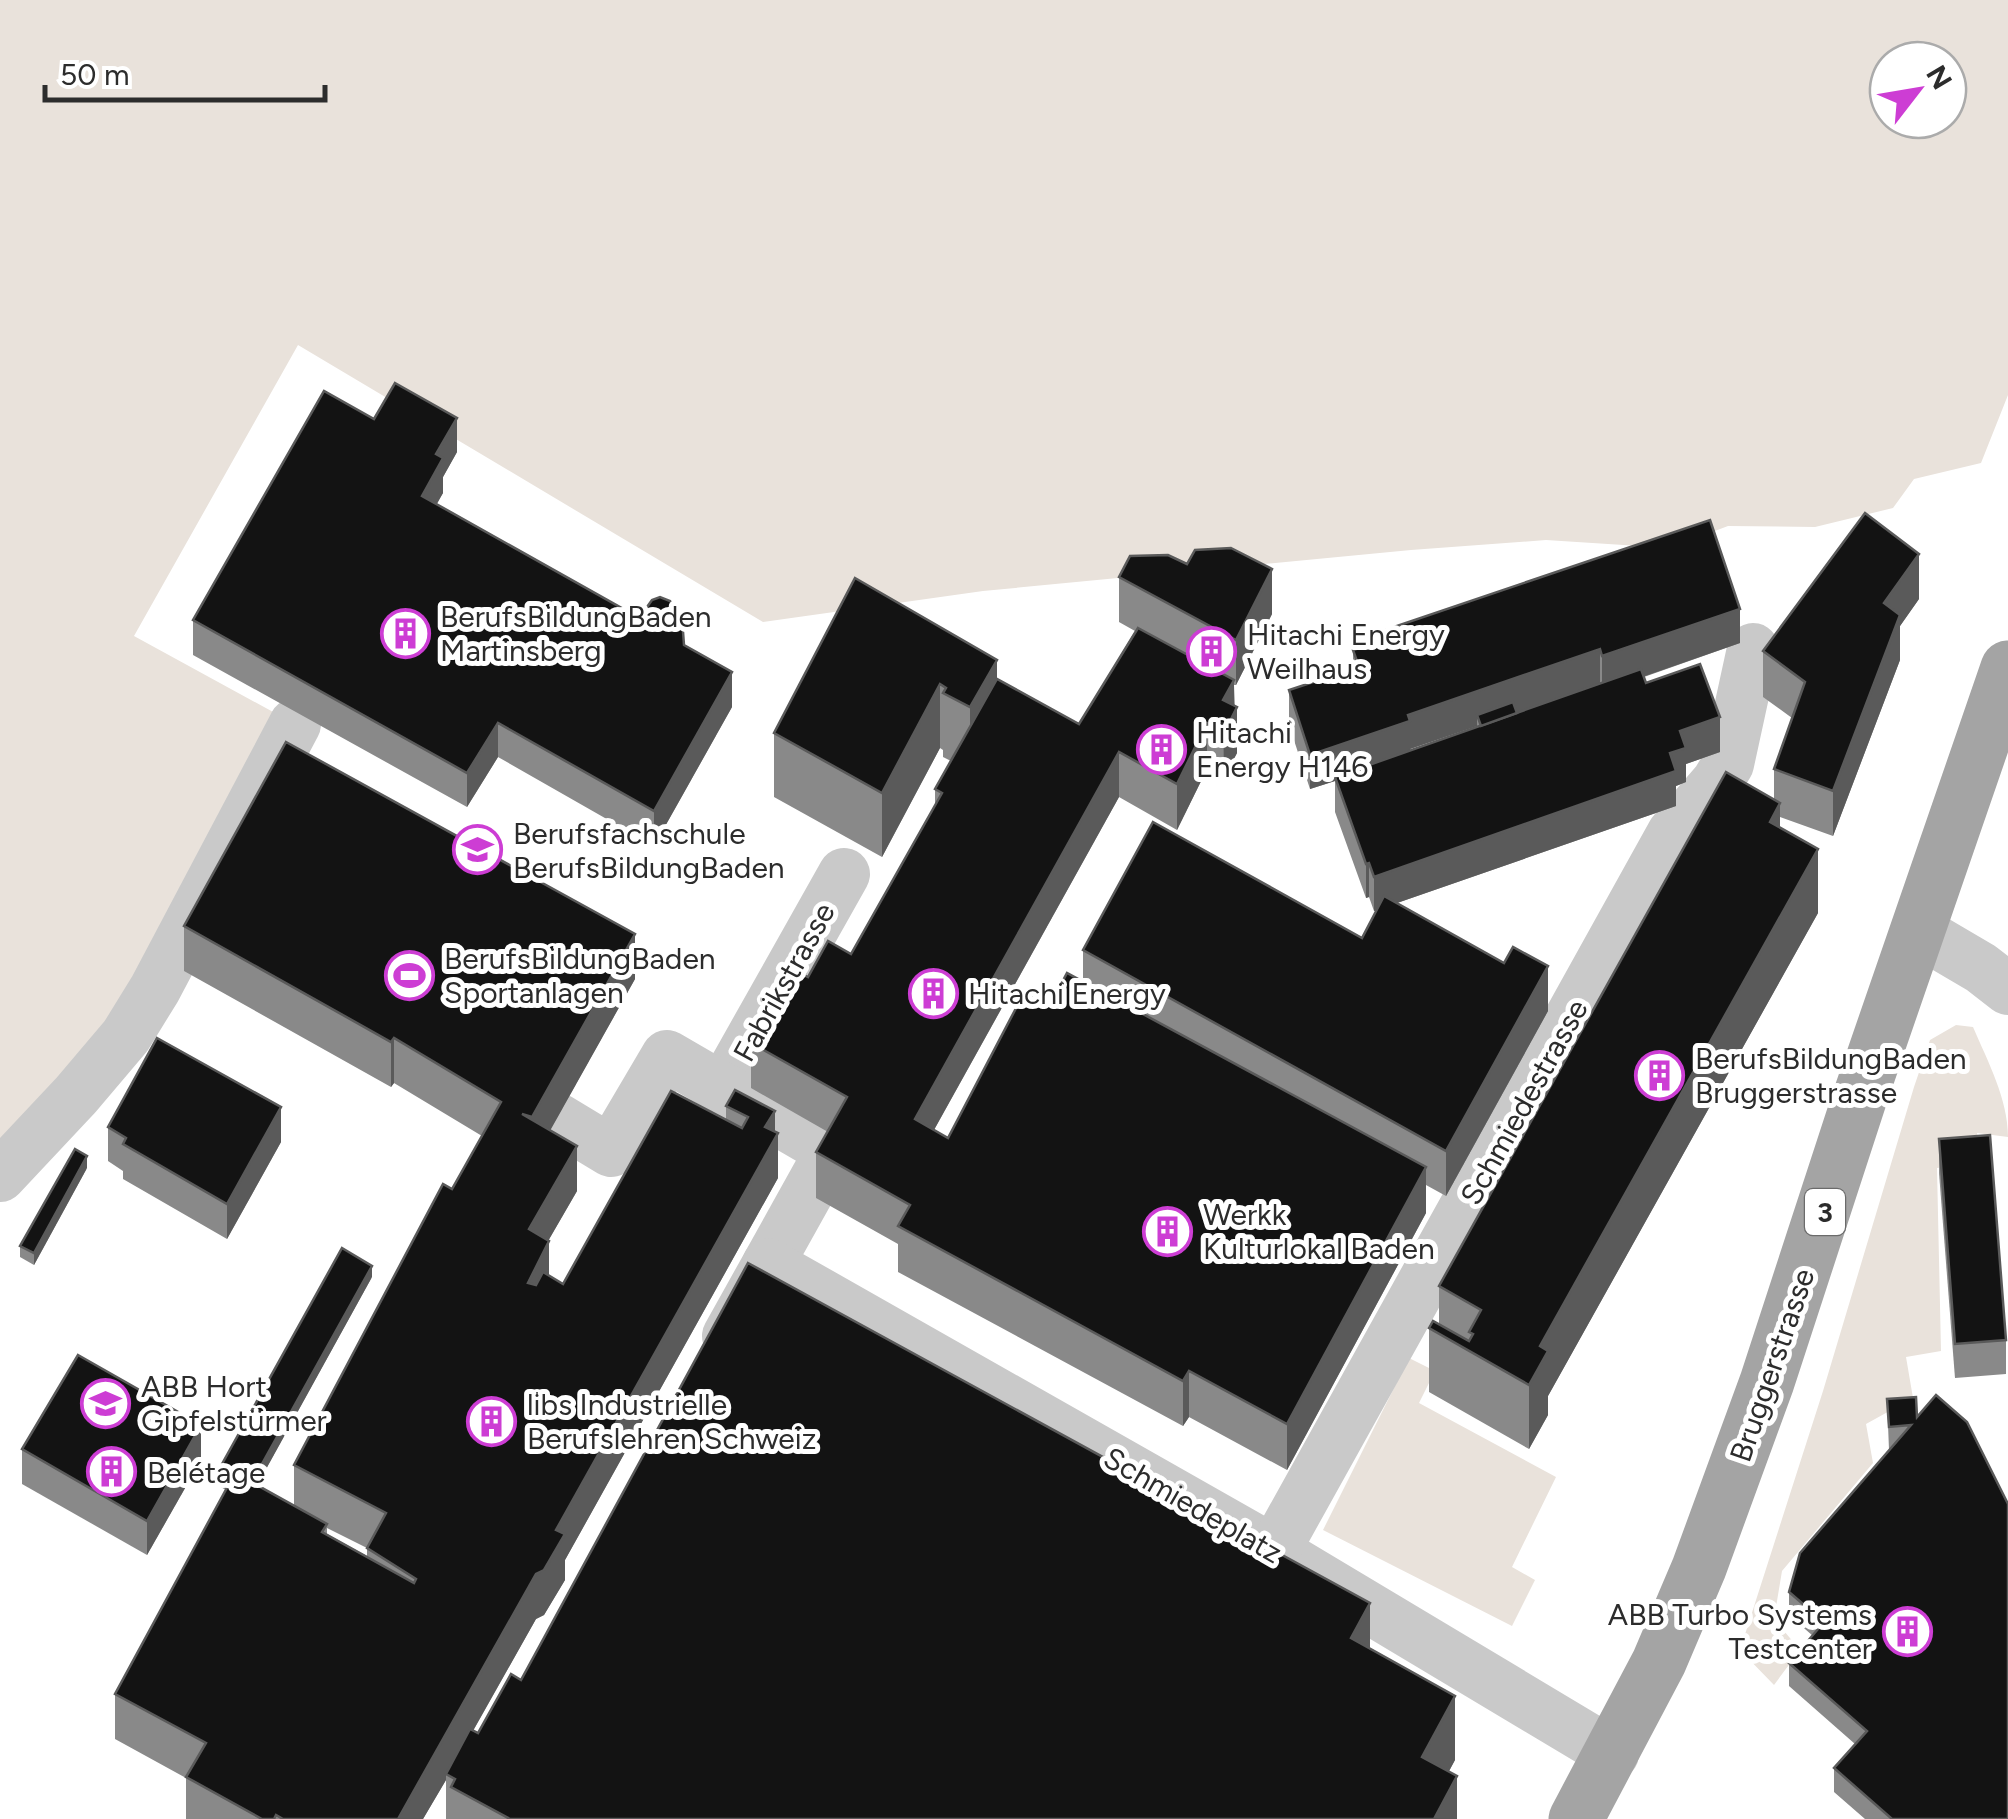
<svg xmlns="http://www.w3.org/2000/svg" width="2008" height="1819" font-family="Figtree,sans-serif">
  <rect width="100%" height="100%" fill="#fff"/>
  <g fill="#e9e2db" fill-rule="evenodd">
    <path d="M0,0h2008v395l-27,68 -67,16 -21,29 -78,19 -87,-1 -58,22 -124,-8 -135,10 -428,41 -220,31 -465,-277 -164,291 161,88 -140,265 -155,187zM1888,60h60v60h-60z"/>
    <path d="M1956,1025l17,2c15,35 35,72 35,110l-31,-4 5,30 -45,5 4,183 -35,6 7,41 -47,26 7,39 -91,108 -8,48 26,31 -26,35 -34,-35 83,-259 91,-304 16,-47z"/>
    <polygon points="1409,1358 1435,1371 1419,1403 1556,1477 1512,1567 1535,1580 1512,1626 1323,1530"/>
  </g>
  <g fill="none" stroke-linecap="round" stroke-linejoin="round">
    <g stroke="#c9c9c9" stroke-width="52">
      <polyline points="1918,931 1981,968 2008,989"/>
      <polyline points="723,1089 844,874"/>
      <polyline points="558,1119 611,1151 667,1056 831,1151 728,1336"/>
      <polyline points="0,1176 76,1095 126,1036 155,989 295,724"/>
      <polyline points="768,1264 1274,1551 1613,1754"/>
      <polyline points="1274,1551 1673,833 1717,782 1728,764 1753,649"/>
    </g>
    <polyline stroke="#a4a4a4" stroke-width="55" points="1576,1819 1659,1662 1699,1568 1767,1382 1859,1100 2008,668"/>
  </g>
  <g fill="#898989" fill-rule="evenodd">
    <polygon points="374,419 457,452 443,477 443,493 436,504 684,645 732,707 654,846 498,757 467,807 193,655 193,620"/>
    <path d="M1119,577l153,37 -36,71h-2l3,68 -13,25 -17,-9 -30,61 -58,-33 -185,333 14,8 102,-133 33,-24v-31l279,-12 15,-27h-3l-5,-14 -3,1 -31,-86v-31l-25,8 -21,-64v-35l64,-22v-18l23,-7v-10l364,10 -96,34 2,6 74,69 -34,12v18l-10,4v20l-279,97 151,108 -102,185 -20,-11v28l-139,257 -98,-53 -6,9 -285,-154v-28l-82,-46v-46l12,-20 -77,-44v-45l57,-66 43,-23 84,-149v-16l16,-28 -8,-4v-7l-3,-2 -58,109 -108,-60v-64l81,-155 142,101 82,45 56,-93 -16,-9zM1477,726v1l-67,24v-2z"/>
    <polygon points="1919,599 1900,626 1900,660 1833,836 1780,817 1780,828 1818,913 1548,1396 1548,1415 1529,1449 1429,1392 1429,1328 1439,1324 1439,1286 1774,799 1774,769 1792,718 1763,697 1763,651"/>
    <path d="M184,926l451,53 -85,151 27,61 -29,50 1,35 14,8 163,-164v-14l49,26 3,46 -213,382v20l-21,35 -8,4 -63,112 5,2 43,-53 849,-31 85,111 -6,11 8,48h-1011v-39l-23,39h-237v-41l-71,-39v-45l111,-204 -9,-5v-12l155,-196 -115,208 37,21v-41l188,-329 -88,-53 -3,4 -207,-116zM327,1528l40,20v8l-40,-22z"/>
    <polygon points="108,1127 281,1142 227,1239 123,1179 123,1171 108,1161"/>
    <polygon points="1939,1139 2006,1340 2006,1374 1955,1378 1939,1173"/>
    <polygon points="87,1168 34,1265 20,1257 20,1246"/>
    <polygon points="1887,1399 1917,1417 2008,1819 1865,1819 1834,1792 1834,1768 1855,1744 1789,1686 1789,1663 1813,1636 1789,1615 1789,1592 1889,1450"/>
    <polygon points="22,1449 201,1460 147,1555 22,1484"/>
  </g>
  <g fill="#5a5a5a">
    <polygon points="457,418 457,452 443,477 443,493 422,531 422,496 436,454"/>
    <polygon points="1919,554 1919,599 1900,626 1900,660 1833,836 1833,791 1884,603"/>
    <polygon points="1272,569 1272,614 1236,685 1236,640"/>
    <polygon points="1740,609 1740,643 1602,691 1602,656"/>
    <polygon points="1600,649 1600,684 1480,725 1477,715 1477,726 1410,749 1410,756 1335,777 1335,781 1310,789 1310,755 1408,715"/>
    <polygon points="997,660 997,724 970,771 970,707"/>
    <polygon points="732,672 732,707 654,846 654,811"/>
    <polygon points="1234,680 1234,714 1237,707 1237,753 1224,778 1223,700"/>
    <polygon points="940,684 940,748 882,857 882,793"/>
    <polygon points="1720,717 1720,752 1686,764 1686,782 1676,786 1676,806 1374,911 1374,877 1670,753 1680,731"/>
    <polygon points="498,723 498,757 467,807 467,773"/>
    <polygon points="1207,723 1207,769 1177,830 1177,784"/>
    <polygon points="1119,752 1119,797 915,1164 915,1119"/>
    <polygon points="1780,803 1780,867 1770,822"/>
    <polygon points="1818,849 1818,913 1548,1396 1548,1415 1529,1449 1529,1385 1540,1346"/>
    <polygon points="1369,863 1369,897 1366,898 1366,864"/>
    <polygon points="635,934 635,979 532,1163 532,1117"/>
    <polygon points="1548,966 1548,1011 1446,1196 1446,1151"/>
    <polygon points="394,1038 394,1083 391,1087 391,1042"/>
    <polygon points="281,1107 281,1142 227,1239 227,1204"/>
    <polygon points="775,1111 775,1138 778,1133 778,1178 565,1560 565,1580 544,1615 536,1619 448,1775 446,1774 446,1780 423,1819 398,1819 556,1530 765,1127"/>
    <polygon points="577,1146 577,1191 529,1274 529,1229"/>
    <polygon points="87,1156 87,1168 34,1265 34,1253"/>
    <polygon points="1426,1167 1426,1213 1287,1470 1287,1424"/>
    <polygon points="549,1241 549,1287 528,1328 528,1283"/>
    <polygon points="372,1266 372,1277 248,1502 248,1490"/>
    <polygon points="1189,1371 1189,1417 1183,1426 1183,1381"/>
    <polygon points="201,1425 201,1460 147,1555 147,1521"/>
    <polygon points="1370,1603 1370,1667 1351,1638"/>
    <polygon points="1455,1696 1455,1760 1423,1819 1422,1757"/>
    <polygon points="1457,1776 1457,1819 1434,1819"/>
  </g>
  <g fill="#131313" stroke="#5a5a5a" stroke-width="2.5">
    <polygon points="395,383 457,418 436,454 443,458 422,496 645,621 647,607 652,600 660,597 670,601 682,618 684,645 732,672 654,811 498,723 467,773 193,620 324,391 374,419"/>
    <polygon points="1865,513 1919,554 1884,603 1900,615 1833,791 1774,769 1805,682 1763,651"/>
    <polygon points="1710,520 1740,609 1602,656 1600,649 1408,715 1410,721 1310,755 1289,690 1359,667 1353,650 1379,642 1376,633"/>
    <polygon points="1231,548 1272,569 1236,640 1119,577 1130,556 1168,555 1187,564 1195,550"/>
    <polygon points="855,578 997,660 970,707 943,693 946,688 940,684 882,793 774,733"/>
    <polygon points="1138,628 1234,680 1223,700 1237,707 1224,733 1207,723 1177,784 1119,752 915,1119 948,1138 1025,991 1050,1005 1067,973 1426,1167 1287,1424 1189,1371 1183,1381 898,1226 910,1205 816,1152 847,1097 751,1043 792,969 808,977 828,941 851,954 942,793 935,789 997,679 1079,724"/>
    <polygon points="1700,664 1720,717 1680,731 1686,748 1670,753 1676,771 1374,877 1369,863 1366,864 1335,777 1641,669 1646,683"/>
    <polygon points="1513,702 1517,713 1481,726 1477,715"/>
    <polygon points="286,742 635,934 532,1117 522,1114 577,1146 529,1229 549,1241 528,1283 536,1285 543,1272 563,1284 671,1091 742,1128 748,1117 726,1106 735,1090 775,1111 765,1127 778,1133 556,1530 565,1534 544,1570 536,1574 398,1819 283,1819 276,1815 274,1819 262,1819 186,1777 206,1743 115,1694 235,1473 327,1524 322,1532 414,1583 416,1579 367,1548 386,1513 294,1465 443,1184 452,1189 501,1102 394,1038 391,1042 184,926"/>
    <polygon points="1726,772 1780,803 1770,822 1818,849 1540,1346 1548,1351 1529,1385 1429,1328 1433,1321 1469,1341 1473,1334 1469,1332 1481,1310 1439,1286"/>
    <polygon points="1153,822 1362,938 1384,896 1504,963 1513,947 1548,966 1446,1151 1083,950"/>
    <polygon points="157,1038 281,1107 227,1204 123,1144 126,1138 108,1127"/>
    <polygon points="1990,1135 2006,1340 1955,1344 1939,1139"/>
    <polygon points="75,1149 87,1156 34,1253 20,1246"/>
    <polygon points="342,1248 372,1266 252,1482 235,1473 231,1481 217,1473"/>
    <polygon points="748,1263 1370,1603 1351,1638 1455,1696 1422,1757 1457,1776 1434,1819 510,1819 451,1787 455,1779 446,1774 470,1729 478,1733 511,1674 521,1680"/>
    <polygon points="78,1355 201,1425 147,1521 22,1449"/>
    <polygon points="1936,1395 1967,1422 2008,1504 2008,1819 1892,1819 1834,1768 1867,1731 1789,1663 1824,1622 1789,1592 1800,1553 1911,1425 1889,1427 1887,1399 1916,1397 1917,1417"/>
  </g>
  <defs>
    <symbol id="building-ring" viewBox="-11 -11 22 22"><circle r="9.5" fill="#fff" stroke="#cd3dd4" stroke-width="1.5"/><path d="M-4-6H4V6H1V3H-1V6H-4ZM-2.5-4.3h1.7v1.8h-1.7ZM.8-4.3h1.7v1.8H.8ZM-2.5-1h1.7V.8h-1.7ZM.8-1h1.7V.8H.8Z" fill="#cd3dd4"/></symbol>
    <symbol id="school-ring" viewBox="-11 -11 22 22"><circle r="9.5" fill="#fff" stroke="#cd3dd4" stroke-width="1.5"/><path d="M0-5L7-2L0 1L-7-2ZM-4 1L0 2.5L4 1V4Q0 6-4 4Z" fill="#cd3dd4"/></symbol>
    <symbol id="stadium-ring" viewBox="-11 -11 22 22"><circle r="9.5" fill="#fff" stroke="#cd3dd4" stroke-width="1.5"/><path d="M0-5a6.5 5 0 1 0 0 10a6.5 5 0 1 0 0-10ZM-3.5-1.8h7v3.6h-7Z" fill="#cd3dd4"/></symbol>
  </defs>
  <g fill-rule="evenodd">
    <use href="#building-ring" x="378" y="606" width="55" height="55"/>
    <use href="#building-ring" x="1184" y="624" width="55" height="55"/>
    <use href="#building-ring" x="1134" y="722" width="55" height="55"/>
    <use href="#school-ring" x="450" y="822" width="55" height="55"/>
    <use href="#stadium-ring" x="382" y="948" width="55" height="55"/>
    <use href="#building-ring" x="906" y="966" width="55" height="55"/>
    <use href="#building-ring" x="1632" y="1048" width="55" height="55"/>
    <use href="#building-ring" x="1140" y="1204" width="55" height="55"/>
    <use href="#school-ring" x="78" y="1376" width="55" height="55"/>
    <use href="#building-ring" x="464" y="1394" width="55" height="55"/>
    <use href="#building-ring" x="84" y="1444" width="55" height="55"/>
    <use href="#building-ring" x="1880" y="1604" width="55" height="55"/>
  </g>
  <g text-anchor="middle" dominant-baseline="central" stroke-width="10" stroke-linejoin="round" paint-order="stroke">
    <rect fill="#fff" stroke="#6b6b6b" stroke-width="2.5" x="1805" y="1189" width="40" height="46" rx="8"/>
    <g font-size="28" font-weight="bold" fill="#2c2c2c">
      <text x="1825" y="1212">3</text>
    </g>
    <g font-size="30" fill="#2c2c2c" stroke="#fff" text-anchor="start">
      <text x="440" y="616">BerufsBildungBaden<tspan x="440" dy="34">Martinsberg</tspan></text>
      <text x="1247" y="634">Hitachi Energy<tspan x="1247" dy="34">Weilhaus</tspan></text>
      <text x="1196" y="732">Hitachi<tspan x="1196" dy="34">Energy H146</tspan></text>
      <text x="513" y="833">Berufsfachschule<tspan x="513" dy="34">BerufsBildungBaden</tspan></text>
      <text x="444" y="958">BerufsBildungBaden<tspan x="444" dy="34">Sportanlagen</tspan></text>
      <text x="968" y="993">Hitachi Energy</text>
      <text x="1695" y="1058">BerufsBildungBaden<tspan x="1695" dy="34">Bruggerstrasse</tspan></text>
      <text x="1203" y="1214">Werkk<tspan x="1203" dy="34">Kulturlokal Baden</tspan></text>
      <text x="141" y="1386">ABB Hort<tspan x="141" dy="34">Gipfelstürmer</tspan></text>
      <text x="527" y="1404">libs Industrielle<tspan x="527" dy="34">Berufslehren Schweiz</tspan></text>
      <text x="147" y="1472">Belétage</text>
      <text x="1872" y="1614" text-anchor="end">ABB Turbo Systems<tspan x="1872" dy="34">Testcenter</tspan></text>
    </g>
    <g font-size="30" fill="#2c2c2c" stroke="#fff">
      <text transform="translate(784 982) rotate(-61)">Fabrikstrasse</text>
      <text transform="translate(1524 1102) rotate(-61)">Schmiedestrasse</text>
      <text transform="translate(1772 1365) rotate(-71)">Bruggerstrasse</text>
      <text transform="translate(1193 1505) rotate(30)">Schmiedeplatz</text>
    </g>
  </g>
  <g transform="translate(1918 90) rotate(59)"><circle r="48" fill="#ffffff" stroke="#ababab" stroke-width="2.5"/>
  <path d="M0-8L18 38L0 25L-18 38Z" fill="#cd3dd4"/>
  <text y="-15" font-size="28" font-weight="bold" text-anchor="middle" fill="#2c2c2c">N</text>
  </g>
  <path d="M45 85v15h280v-15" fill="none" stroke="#2c2c2c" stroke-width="5"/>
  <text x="60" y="85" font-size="30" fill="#2c2c2c" stroke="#ffffff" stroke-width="8" paint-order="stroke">50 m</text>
</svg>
